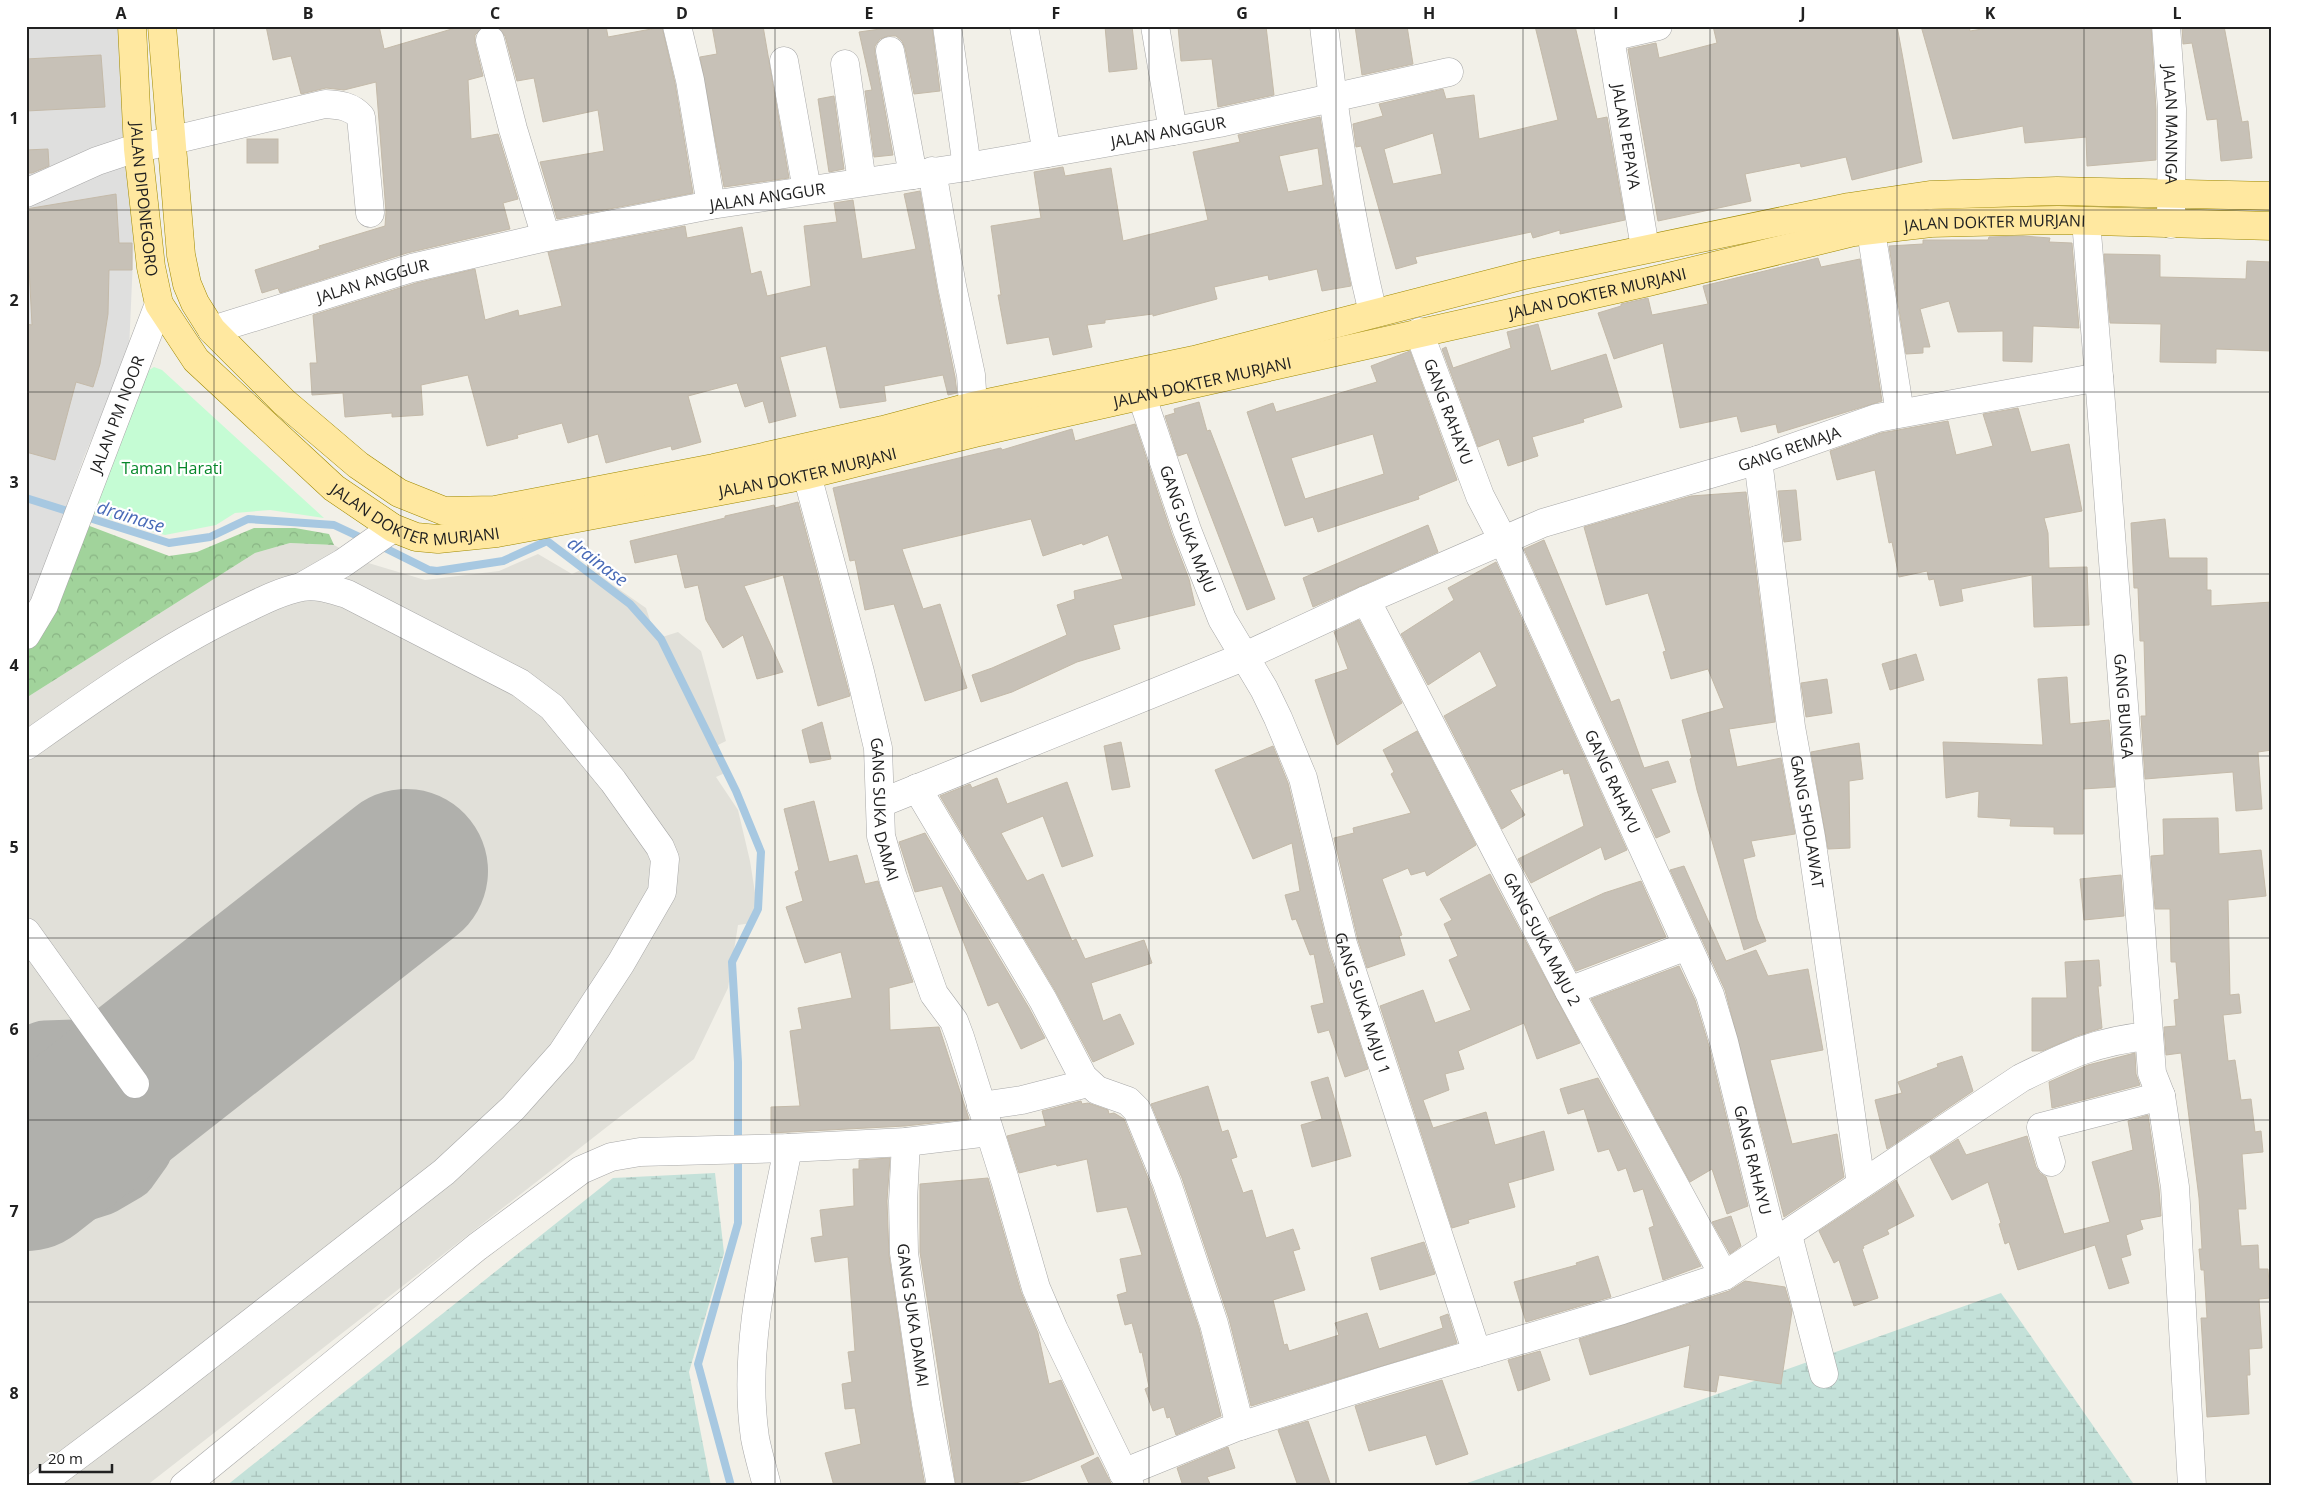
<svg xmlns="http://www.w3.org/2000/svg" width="2298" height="1512" font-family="'Open Sans',sans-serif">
  <defs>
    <pattern id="forest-crowns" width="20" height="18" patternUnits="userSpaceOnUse" patternTransform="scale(1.25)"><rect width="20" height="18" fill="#a1d39b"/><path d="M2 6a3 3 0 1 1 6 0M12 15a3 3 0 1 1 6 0" fill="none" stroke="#8ab585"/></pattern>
    <pattern id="wetland-marsh" width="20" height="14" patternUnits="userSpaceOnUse" patternTransform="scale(1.25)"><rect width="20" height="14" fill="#c4e1d9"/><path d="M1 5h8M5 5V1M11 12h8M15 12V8" fill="none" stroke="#a8c1ba"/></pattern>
  </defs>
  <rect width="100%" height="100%" fill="#f2f0e8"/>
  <polygon fill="#dfdfde" points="26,26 124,26 135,213 129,350 84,457 41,577 26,636"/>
  <polygon fill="#e1e0d9" points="290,543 334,545 365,562 425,580 499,571 538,554 572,574 587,567 646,608 656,639 678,632 701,651 726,741 718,745 725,773 716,777 738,810 750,861 756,899 752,923 738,925 728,988 694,1059 146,1486 26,1486 26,698 255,553"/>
  <polygon fill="url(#forest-crowns)" points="87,525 169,556 197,552 254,528 295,528 329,534 334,545 290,543 255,553 26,698 26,655"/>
  <g fill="url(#wetland-marsh)">
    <polygon points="715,1173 724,1253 689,1372 711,1486 226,1486 613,1178"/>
    <polygon points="2001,1293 2135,1486 1459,1486"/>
  </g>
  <polygon fill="#c5fcd4" points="154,367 162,370 324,518 270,510 235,513 216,525 165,535 84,511 146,372"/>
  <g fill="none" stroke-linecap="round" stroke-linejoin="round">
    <g stroke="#a7c8e1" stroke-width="8">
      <polyline points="26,498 169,543 210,537 248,519 334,525 366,540"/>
      <polyline points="379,545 429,570 437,571 503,561 547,541 630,604 661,639 736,791 761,852 758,909 732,962 738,1062 738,1223 698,1364 731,1486"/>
    </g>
    <polyline stroke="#b0b0ac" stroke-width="65" points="26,1060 45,1053 75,1052 112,1073 126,1091 142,1124 140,1148 125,1169 101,1183 76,1191 49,1188 26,1179"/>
    <polyline stroke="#b0b0ac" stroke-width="164" points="26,1169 406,871"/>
  </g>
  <g fill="#c7c1b7" stroke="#c4baa9" fill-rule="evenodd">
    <polygon points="266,26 379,26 384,49 462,26 484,26 475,35 475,43 483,76 468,80 471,139 498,134 518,199 503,203 510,229 407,253 280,293 278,288 262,293 255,270 320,249 319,246 385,226 386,212 376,82 344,90 326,88 301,94 291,56 273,60"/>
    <polygon points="497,26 606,26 608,37 662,27 675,83 693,193 557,219 540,162 604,151 598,110 543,122 534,78 517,81 505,36"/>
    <polygon points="712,26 763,26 789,178 724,187 700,57 717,54"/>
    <polygon points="901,26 932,26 940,91 914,94 905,48 902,41 896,36 888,36 880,39 875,46 875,54 893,155 874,157 865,91 872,90 859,32"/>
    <polygon points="1105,26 1132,26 1137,69 1109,72"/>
    <polygon points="1178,26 1239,26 1239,29 1266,26 1274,95 1218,107 1212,59 1181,61"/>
    <polygon points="1355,26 1407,26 1413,64 1362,75"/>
    <path d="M1535,26h40l22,93 10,-2 18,103 -65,14v-4l-27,8 -2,-6 -116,25 2,6 -21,6 -35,-123 -5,1 -3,-23 30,-8 -4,-12 64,-15 3,10 28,-4 5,44 79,-19zM1433,133l9,41 -49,10 -9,-35z"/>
    <polygon points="1713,26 1897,26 1922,162 1852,180 1846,157 1801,167 1800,163 1745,174 1751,201 1658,221 1628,49 1656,43 1659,58 1717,43"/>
    <polygon points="1921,26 1969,26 1970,31 2000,26 2151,26 2156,110 2156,160 2087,166 2086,137 2025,143 2023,126 1953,139"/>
    <polygon points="2182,26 2224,26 2242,122 2248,121 2252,158 2221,161 2217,119 2207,120 2192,43 2183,44"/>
    <polygon points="101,55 105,107 26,111 26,59"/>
    <polygon points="834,96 844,169 829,172 818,99"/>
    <path d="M1320,117l15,92 16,77 -29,5 -5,-22 -48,11 -1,-5 -54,12 3,12 -64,17v-2l-48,6v3l-18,2 5,22 -39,8 -4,-18 -42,7 -9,-49h3l-10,-69 50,-8 -7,-46 29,-5 2,9 46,-8 12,73 85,-21 -15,-68 47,-10 -2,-7zM1318,148l5,37 -35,7 -9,-36z"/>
    <rect x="247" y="139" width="31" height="24"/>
    <polygon points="48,149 49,166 32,173 26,173 26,150"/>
    <polygon points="920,191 937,289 955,377 957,393 948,395 943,375 884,386 886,401 840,408 826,346 780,357 796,416 769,423 763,401 745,407 737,383 688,396 701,442 672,450 671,446 606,463 598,434 568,443 562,423 517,435 518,438 487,446 468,375 421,385 423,415 392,417 392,413 345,417 343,393 312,395 310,363 317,363 313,315 416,283 475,269 485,320 518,310 519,316 562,306 548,252 685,226 687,238 742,227 751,274 761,271 767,296 811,286 804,226 837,222 834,203 853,200 862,259 916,249 904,194"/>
    <polygon points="116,194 119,243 132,243 132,270 109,270 108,314 100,364 93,387 76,382 55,460 26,452 26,324 32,325 26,209"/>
    <polygon points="2023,236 2050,238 2049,242 2072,243 2079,328 2033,326 2032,362 2003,361 2003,331 1958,332 1949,301 1920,309 1930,347 1923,347 1923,353 1906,354 1889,246 1923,244 1923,240 1988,240 1989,237"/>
    <polygon points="2104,254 2160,255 2160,277 2246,279 2247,261 2272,262 2272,351 2216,349 2216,363 2160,362 2161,324 2110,323"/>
    <polygon points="1818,258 1821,267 1860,259 1882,401 1778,433 1776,424 1741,432 1737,416 1680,428 1663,343 1614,359 1598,313 1621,306 1621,304 1648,298 1652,315 1708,304 1703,286"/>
    <polygon points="1538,324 1551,371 1606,354 1622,407 1583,419 1584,422 1532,437 1538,456 1508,466 1499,439 1478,447 1442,349 1446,347 1453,368 1511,348 1507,332"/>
    <path d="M1410,351l47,129 -39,16 1,3 -101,33 -5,-15 -28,9 -38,-114 26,-9 3,9 101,-30 -6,-16zM1373,434l11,40 -79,25 -14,-41z"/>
    <polygon points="1199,402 1207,431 1210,430 1275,599 1247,610 1187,453 1178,456 1165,416 1175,413 1174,409"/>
    <polygon points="2018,408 2031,452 2069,444 2082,511 2044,518 2048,533 2049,568 2087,567 2089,625 2034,627 2032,575 1961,589 1963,601 1940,606 1934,579 1929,580 1927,571 1899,577 1892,542 1889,543 1875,470 1837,480 1830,451 1881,433 1948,421 1956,455 1993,446 1983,414"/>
    <polygon points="1135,424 1172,535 1189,579 1195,605 1113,625 1120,649 1077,662 1012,692 981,702 972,675 992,668 1067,635 1057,605 1075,599 1074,591 1123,579 1108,535 1083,545 1082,543 1043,556 1031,519 902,549 923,609 940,604 967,688 925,701 894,604 865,610 855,560 850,561 833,488 1001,448 1002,450 1072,429 1075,441"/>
    <polygon points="1796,490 1801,540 1784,542 1778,491"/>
    <polygon points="1746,492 1775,722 1729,729 1737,767 1781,758 1795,834 1751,841 1755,856 1743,859 1757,919 1766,941 1744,950 1697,790 1690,759 1692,758 1682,720 1724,708 1708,669 1671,679 1663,652 1666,651 1648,593 1606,605 1584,527 1691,496"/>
    <polygon points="798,502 850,696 818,706 783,575 744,586 783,672 757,679 743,635 723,648 706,620 698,585 685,588 677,554 635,563 630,541 725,518 725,516 752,510 774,505 775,508"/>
    <polygon points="2165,519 2169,558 2207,558 2207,590 2211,590 2211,606 2272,602 2272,750 2258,752 2262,809 2236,811 2233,772 2145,779 2141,716 2146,716 2144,641 2140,641 2138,588 2134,588 2131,523"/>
    <polygon points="1428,525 1438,552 1313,607 1303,578"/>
    <polygon points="1544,540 1611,702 1619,699 1644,768 1668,761 1676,782 1651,789 1670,832 1656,838 1524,549"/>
    <polygon points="1496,562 1627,850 1605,860 1601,847 1531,883 1518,859 1584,826 1569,773 1564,774 1563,769 1510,790 1525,815 1502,829 1444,716 1497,686 1480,651 1428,685 1401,634 1454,600 1448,588"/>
    <polygon points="1359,620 1402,703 1337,745 1315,680 1348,669 1334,632"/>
    <polygon points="1916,654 1924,680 1890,690 1882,664"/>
    <polygon points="2067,677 2070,724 2109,720 2115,787 2083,789 2083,834 2054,834 2054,827 2010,826 2011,819 1978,817 1979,791 1946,798 1943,742 2043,745 2038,679"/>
    <polygon points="1827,679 1832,713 1806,717 1801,683"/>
    <polygon points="822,722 831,759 810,763 802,730"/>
    <polygon points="1417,731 1476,845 1427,876 1425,871 1411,875 1408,868 1382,879 1402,935 1399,936 1405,955 1367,968 1358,940 1334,838 1354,833 1353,828 1411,813 1391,774 1394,772 1383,750"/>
    <polygon points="1121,742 1130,787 1112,790 1104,746"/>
    <polygon points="1859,743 1863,779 1849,781 1850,848 1828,849 1811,752"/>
    <polygon points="1273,746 1288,783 1328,948 1368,1069 1345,1077 1329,1030 1318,1033 1311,1006 1324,1003 1314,954 1310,955 1296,919 1292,920 1285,895 1300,891 1292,843 1253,859 1215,770"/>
    <polygon points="997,778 1007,804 1067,782 1093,856 1062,867 1043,816 1001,833 1027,881 1043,874 1072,941 1076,939 1085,959 1144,940 1152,963 1091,983 1103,1021 1120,1014 1134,1044 1093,1062 1056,992 940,796 970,784 972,788"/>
    <polygon points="814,801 829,862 857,855 865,884 878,881 913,982 889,988 890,1030 939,1027 969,1119 905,1126 771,1133 771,1107 800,1106 790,1031 802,1029 798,1008 852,998 841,952 805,963 786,907 803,901 795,872 799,870 784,809"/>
    <polygon points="2218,818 2219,854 2261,850 2266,896 2228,900 2230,995 2239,994 2241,1013 2223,1015 2228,1061 2235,1060 2241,1100 2251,1099 2255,1132 2261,1131 2263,1152 2242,1154 2246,1209 2238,1209 2241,1246 2258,1245 2259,1269 2268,1269 2270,1298 2259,1299 2262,1348 2249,1349 2250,1375 2247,1375 2249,1414 2207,1417 2201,1318 2207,1318 2204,1270 2201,1270 2199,1249 2202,1249 2199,1198 2181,1053 2166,1055 2164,1027 2176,1026 2174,1000 2179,999 2176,962 2171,962 2170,909 2155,909 2151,856 2164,855 2163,819"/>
    <polygon points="925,833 1029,1008 1045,1038 1021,1049 998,1002 988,1006 942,886 915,892 899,842"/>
    <polygon points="1684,866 1726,961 1756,950 1768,976 1808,969 1823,1050 1770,1060 1792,1144 1837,1134 1844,1177 1784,1217 1725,990 1670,870"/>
    <polygon points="1490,874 1580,1043 1537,1059 1524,1023 1458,1051 1464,1069 1445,1074 1449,1090 1423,1100 1433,1128 1486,1112 1495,1145 1544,1131 1554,1170 1508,1183 1515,1207 1468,1220 1469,1223 1452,1228 1380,1006 1423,990 1435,1023 1471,1010 1449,960 1458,956 1444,924 1452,920 1440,899"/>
    <polygon points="2121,875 2124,916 2084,920 2080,879"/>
    <polygon points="1641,881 1666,937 1576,971 1549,918 1604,893"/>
    <polygon points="2099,960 2101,986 2098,986 2102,1028 2077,1036 2042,1051 2032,1051 2032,998 2067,998 2065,962"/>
    <polygon points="1679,966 1695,1000 1709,1046 1748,1206 1727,1214 1712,1169 1690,1182 1591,999"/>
    <polygon points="2135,1053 2136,1074 2140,1085 2052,1108 2049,1082 2088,1065"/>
    <polygon points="1962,1056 1973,1091 1887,1149 1875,1100 1902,1093 1898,1082 1938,1067 1937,1064"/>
    <polygon points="1328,1077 1351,1156 1312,1167 1301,1125 1322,1119 1311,1082"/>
    <polygon points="1598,1078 1701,1266 1663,1280 1649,1228 1654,1226 1643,1189 1634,1192 1626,1168 1618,1171 1609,1149 1598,1152 1584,1109 1568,1114 1560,1089"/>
    <polygon points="1208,1086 1222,1132 1228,1130 1237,1157 1231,1159 1243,1193 1252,1190 1266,1238 1293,1229 1300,1249 1293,1251 1305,1290 1273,1300 1284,1345 1287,1344 1289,1351 1339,1335 1335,1323 1367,1313 1379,1349 1443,1328 1440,1317 1448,1314 1457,1343 1251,1406 1229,1319 1182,1178 1151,1104"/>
    <polygon points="1081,1101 1082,1104 1088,1103 1108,1110 1109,1114 1114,1113 1124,1119 1152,1188 1199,1328 1221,1416 1176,1435 1170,1417 1167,1418 1164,1407 1153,1411 1145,1389 1149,1387 1142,1352 1140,1353 1132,1323 1125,1325 1117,1295 1127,1292 1120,1259 1142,1255 1127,1207 1097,1212 1087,1159 1057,1166 1056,1164 1019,1173 1007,1136 1046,1126 1042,1111"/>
    <polygon points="2148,1115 2159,1189 2161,1216 2140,1220 2143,1229 2126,1235 2131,1255 2121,1258 2129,1283 2109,1289 2095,1245 2018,1270 2009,1242 2005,1244 1999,1224 2001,1223 1988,1182 1952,1200 1930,1157 1958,1139 1966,1155 2027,1136 2036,1167 2040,1173 2046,1177 2064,1234 2110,1222 2092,1162 2133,1150 2128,1121"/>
    <polygon points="890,1158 887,1201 889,1255 911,1406 925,1486 834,1486 825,1453 861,1444 855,1408 845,1409 842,1384 852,1382 848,1352 855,1351 848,1257 815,1262 811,1238 823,1236 820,1210 854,1206 853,1169 859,1169 859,1160"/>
    <polygon points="988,1178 1021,1292 1038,1333 1049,1384 1061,1380 1094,1454 1030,1480 1000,1486 956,1486 920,1252 920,1184"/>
    <polygon points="1896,1180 1914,1216 1887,1230 1889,1234 1863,1246 1864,1248 1862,1249 1878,1298 1854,1306 1839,1260 1834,1263 1819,1231"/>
    <polygon points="1731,1216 1741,1246 1730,1254 1712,1222"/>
    <polygon points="1424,1242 1435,1274 1380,1290 1371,1258"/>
    <polygon points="1598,1256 1611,1297 1526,1322 1514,1282 1577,1265 1576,1263"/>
    <polygon points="1745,1281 1785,1287 1792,1311 1781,1384 1719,1375 1716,1392 1684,1387 1690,1345 1590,1375 1579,1339 1729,1291"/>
    <polygon points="1540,1351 1550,1380 1518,1391 1508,1360"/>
    <polygon points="1442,1380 1468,1454 1436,1465 1426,1435 1369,1451 1355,1406"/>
    <polygon points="1308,1421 1331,1486 1298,1486 1278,1430"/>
    <polygon points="1228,1447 1235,1468 1207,1477 1211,1486 1183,1486 1177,1468"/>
    <polygon points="1098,1457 1109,1479 1112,1486 1090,1486 1081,1466"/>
  </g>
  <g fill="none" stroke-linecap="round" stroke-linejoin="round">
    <defs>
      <g id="minor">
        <polyline points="677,26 690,80 711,205"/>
        <polyline points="947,26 967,167"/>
        <polyline points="1155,26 1173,131"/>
        <path d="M1324,26c11,97 26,192 49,287"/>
        <path id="s1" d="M1608,26l37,222"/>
        <path id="s2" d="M2166,26l6,83 -1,115"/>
        <polyline points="1024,27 1047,153"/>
        <polyline points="1610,37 1658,26"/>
        <polyline points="490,40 513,129 546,237"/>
        <polyline points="890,51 913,175"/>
        <polyline points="784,61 807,190"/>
        <polyline points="845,64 862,182"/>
        <polyline points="932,171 952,286 971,375 973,406 978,428"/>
        <path d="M26,193l71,-32 30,-10 198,-47c16,1 26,2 36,13l9,96"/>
        <polyline points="1871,231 1900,413"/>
        <path id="s3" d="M212,330l200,-62 134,-31 165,-32 256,-38 252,-44 230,-51"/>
        <path id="s4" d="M1419,332l61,164 23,44 207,455 14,47 49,200"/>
        <path id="s5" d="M2099,377l53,696 9,23 14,91 17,299"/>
        <path id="s6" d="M1142,397l45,133 35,89 42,70 14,29 25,60 40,166 134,409"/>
        <path id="s7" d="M1758,460l33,267 20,110 50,347"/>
        <path id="s8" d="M807,475l53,197 18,76 3,88 12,42 41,116 20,27 6,16 45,143 31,108 18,42 76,156"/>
        <polyline points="303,586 343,563 393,528"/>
        <path id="s9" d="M1366,600l203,391 155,285"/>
        <path id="s10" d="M26,635l18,-30 115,-301"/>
        <path d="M26,746c68,-48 135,-96 209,-132 21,-10 45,-23 67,-27 15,-3 31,3 45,7l173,89 32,24 61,74 47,66 5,12 -3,33 -41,71 -59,90 -49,55 -69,64 -291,227 -116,87"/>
        <polyline points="917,788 1043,1000 1083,1077 1097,1090 1128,1101 1137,1110 1167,1183 1214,1324 1240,1426"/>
        <path id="s11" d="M881,803l362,-146 123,-57 177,-77 215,-63 119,-42 222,-41 -13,-156"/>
        <polyline points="26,932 135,1084"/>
        <polyline points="1569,991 1687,946"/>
        <polyline points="981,1106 1022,1100 1088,1083"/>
        <path id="s12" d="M906,1142l-3,59 1,52 22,151 15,82"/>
        <polyline points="2051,1162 2041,1127 2161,1096"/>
        <polyline points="1788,1235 1824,1374"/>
        <path d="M1123,1473l111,-45 152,-48 236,-70 102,-34 297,-198c47,-23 75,-37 128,-42"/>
        <polyline points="184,1486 477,1247 581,1170 611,1157 640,1152 788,1148 906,1142 989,1132"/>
        <path d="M767,1486c-4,-16 -9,-32 -12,-48 -14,-95 15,-197 33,-290"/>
      </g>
      <g id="major">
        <path id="s13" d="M132,26l6,123 13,118 8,37 37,56 138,128 59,40 23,9 22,2 59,-6 310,-58 172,-43 669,-150 206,-50 77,-9 127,-3 214,6"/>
        <polyline points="162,26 181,255 187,284 195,303 212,330 284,402 358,465 399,493 444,511 495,510 714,468 883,430 973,406 1194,360 1524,275 1849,207 1930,195 2057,191 2272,196"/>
      </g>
    </defs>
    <use href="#minor" stroke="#a8a8a8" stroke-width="29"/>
    <use href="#major" stroke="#9f8900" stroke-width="29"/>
    <use href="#minor" stroke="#fff" stroke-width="28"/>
    <use href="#major" stroke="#ffe8a0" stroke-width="28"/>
  </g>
  <path fill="none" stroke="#212121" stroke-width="1" stroke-opacity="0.55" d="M214,26v1460M401,26v1460M588,26v1460M775,26v1460M962,26v1460M1149,26v1460M1336,26v1460M1523,26v1460M1710,26v1460M1897,26v1460M2084,26v1460M26,210h2246M26,392h2246M26,574h2246M26,756h2246M26,938h2246M26,1120h2246M26,1302h2246"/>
  <g text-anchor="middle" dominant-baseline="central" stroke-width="4.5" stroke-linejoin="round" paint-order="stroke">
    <g font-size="16" fill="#212121" stroke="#fff">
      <text stroke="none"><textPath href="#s2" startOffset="99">JALAN MANNGA</textPath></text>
      <text stroke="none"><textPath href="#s3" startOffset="978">JALAN ANGGUR</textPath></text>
      <text stroke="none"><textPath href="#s1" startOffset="112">JALAN PEPAYA</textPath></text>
      <text stroke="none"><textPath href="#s3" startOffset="572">JALAN ANGGUR</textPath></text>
      <text stroke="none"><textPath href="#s13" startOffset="174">JALAN DIPONEGORO</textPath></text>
      <text stroke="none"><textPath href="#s13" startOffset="2244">JALAN DOKTER MURJANI</textPath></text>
      <text stroke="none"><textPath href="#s3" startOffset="168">JALAN ANGGUR</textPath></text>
      <text stroke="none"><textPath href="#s13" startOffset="1839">JALAN DOKTER MURJANI</textPath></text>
      <text stroke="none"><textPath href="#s13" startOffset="1434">JALAN DOKTER MURJANI</textPath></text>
      <text stroke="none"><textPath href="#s4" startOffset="85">GANG RAHAYU</textPath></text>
      <text stroke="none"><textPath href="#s10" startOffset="239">JALAN PM NOOR</textPath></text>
      <text stroke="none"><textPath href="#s11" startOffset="976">GANG REMAJA</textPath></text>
      <text stroke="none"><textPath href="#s13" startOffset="1029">JALAN DOKTER MURJANI</textPath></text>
      <text stroke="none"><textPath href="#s13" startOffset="624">JALAN DOKTER MURJANI</textPath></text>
      <text stroke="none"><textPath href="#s6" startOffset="140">GANG SUKA MAJU</textPath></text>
      <text stroke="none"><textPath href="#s5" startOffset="330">GANG BUNGA</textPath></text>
      <text stroke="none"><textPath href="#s4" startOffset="490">GANG RAHAYU</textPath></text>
      <text stroke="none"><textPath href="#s8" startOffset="344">GANG SUKA DAMAI</textPath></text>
      <text stroke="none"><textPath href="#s7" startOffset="365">GANG SHOLAWAT</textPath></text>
      <text stroke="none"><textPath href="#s9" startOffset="382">GANG SUKA MAJU 2</textPath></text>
      <text stroke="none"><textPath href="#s6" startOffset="648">GANG SUKA MAJU 1</textPath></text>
      <text stroke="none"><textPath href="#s4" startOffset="895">GANG RAHAYU</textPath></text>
      <text stroke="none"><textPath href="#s12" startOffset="174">GANG SUKA DAMAI</textPath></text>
    </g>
    <g font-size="16" fill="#07872b" stroke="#fff">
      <text x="172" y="468">Taman Harati</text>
    </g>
    <g font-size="18" font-style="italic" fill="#486ab7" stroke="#fff">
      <text transform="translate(131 516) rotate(17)">drainase</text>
      <text transform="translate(598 561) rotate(37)">drainase</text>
    </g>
  </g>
  <rect width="2298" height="1512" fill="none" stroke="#ffffff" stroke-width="55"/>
  <path d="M40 1464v8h72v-8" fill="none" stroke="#212121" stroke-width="2.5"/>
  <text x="48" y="1464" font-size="15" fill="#212121" stroke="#ffffff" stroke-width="4" paint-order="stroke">20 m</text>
  <rect x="28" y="28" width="2242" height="1456" fill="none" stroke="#212121" stroke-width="2"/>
  <g font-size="16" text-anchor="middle" font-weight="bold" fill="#212121">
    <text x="121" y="19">A</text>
    <text x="308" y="19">B</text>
    <text x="495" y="19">C</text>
    <text x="682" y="19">D</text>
    <text x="869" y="19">E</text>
    <text x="1056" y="19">F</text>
    <text x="1242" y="19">G</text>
    <text x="1429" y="19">H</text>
    <text x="1616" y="19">I</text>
    <text x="1803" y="19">J</text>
    <text x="1990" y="19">K</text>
    <text x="2177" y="19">L</text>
    <text x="14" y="124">1</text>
    <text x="14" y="306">2</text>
    <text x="14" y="488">3</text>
    <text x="14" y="671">4</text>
    <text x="14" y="853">5</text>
    <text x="14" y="1035">6</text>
    <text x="14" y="1217">7</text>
    <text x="14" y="1399">8</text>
  </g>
</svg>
